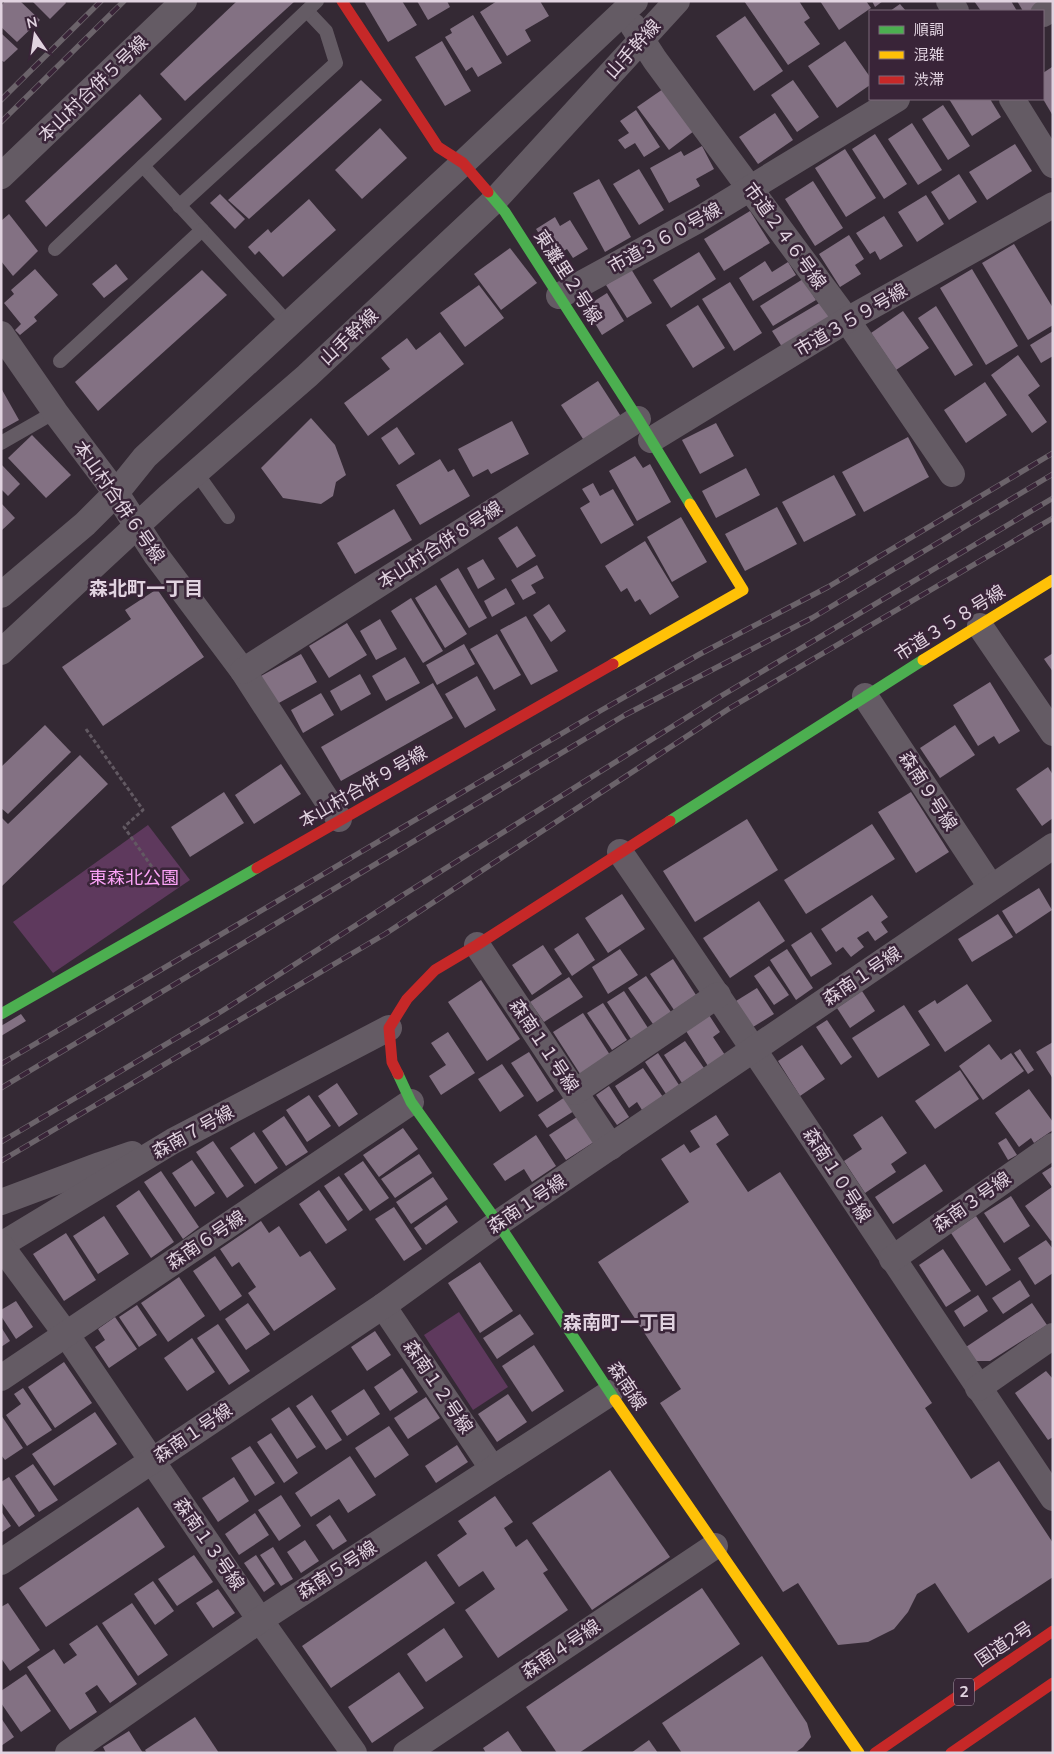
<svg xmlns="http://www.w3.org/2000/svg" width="1054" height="1754" font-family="'Nunito Sans','Noto Sans JP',sans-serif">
  <rect width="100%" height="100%" fill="#342934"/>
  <g fill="#5e395d">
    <polygon points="148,825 190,880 53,973 13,922"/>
    <polygon points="459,1312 508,1387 473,1410 424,1335"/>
  </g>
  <g fill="#837183">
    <polygon points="5,1 20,1 40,20 17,42 1,27 1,6"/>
    <polygon points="32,1 65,1 66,3 50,19"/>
    <polygon points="237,1 295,1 185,101 160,74"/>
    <polygon points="364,1 402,1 417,25 388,42"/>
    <polygon points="417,1 447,1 450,7 428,20"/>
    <polygon points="497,1 540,1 549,16 525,30 531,41 507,56 480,12"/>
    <polygon points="744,1 799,1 810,18 804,22 820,44 788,65"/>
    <polygon points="820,1 866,1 871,8 839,30"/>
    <polygon points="872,1 883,1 875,7"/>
    <polygon points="974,1 1011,1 1017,11 981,11"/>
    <polygon points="1017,1 1047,1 1031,11 1023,11"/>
    <polygon points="900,4 906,11 890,11"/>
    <polygon points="473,15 502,63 478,77 472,67 466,71 445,37 452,33 450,29"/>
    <polygon points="745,16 783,71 754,91 716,36"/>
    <polygon points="1,33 18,49 4,62 1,60"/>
    <polygon points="442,41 471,91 445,106 415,57"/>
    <polygon points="845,41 870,77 870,85 837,108 808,66"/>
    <polygon points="1052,67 1053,69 1053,116 1043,99 1043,73"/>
    <polygon points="361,80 382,100 249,219 228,200"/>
    <polygon points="793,80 819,117 797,132 771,95"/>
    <polygon points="663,89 694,131 669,150 637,107"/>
    <polygon points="140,94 162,119 46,227 25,201"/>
    <polygon points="949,99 990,99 1001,117 972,136"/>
    <polygon points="943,105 970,146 948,160 922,119"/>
    <polygon points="636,110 660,147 644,157 635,143 625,149 618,140 629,133 620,121"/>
    <polygon points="775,113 793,140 758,164 739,137"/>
    <polygon points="912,123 942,170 918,185 888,139"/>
    <polygon points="380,128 407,158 362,199 335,170"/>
    <polygon points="875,134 907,184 884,199 852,149"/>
    <polygon points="1015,144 1032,171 987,200 969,172"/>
    <polygon points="702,146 714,169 696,179 700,186 669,203 650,168 681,151 684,156"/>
    <polygon points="845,149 876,198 846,217 815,168"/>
    <polygon points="639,169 664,210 639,225 613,184"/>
    <polygon points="959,174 977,202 949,220 931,192"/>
    <polygon points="599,179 631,237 605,252 573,193"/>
    <polygon points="813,181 843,228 815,246 785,199"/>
    <polygon points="220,194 245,219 235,229 210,203"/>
    <polygon points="926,195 944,224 917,242 898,212"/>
    <polygon points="309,199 336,230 283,277 259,251 255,255 248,247 268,229 271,233"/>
    <polygon points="750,211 770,243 724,271 704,239"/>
    <polygon points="9,214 38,251 13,276 1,261 1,221"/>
    <polygon points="884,216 903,246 880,260 875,251 870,254 856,233"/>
    <polygon points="555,217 560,226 570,220 588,249 573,258 567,249 554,257 536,229"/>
    <polygon points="849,235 864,259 855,265 861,274 840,287 819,254"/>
    <polygon points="1014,244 1053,308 1053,325 1028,340 982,263"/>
    <polygon points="510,248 537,283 501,310 474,274"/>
    <polygon points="699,252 716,279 671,308 653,280"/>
    <polygon points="765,261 772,272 788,262 796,275 753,301 739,278"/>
    <polygon points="116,264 128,279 104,298 92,284"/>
    <polygon points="35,269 58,295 34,317 37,321 20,335 15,330 21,324 4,303 14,294 11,290"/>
    <polygon points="631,269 652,303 627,318 606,285"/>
    <polygon points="972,269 1018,346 986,365 940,288"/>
    <polygon points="202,270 227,295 98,411 75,382"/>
    <polygon points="803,279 816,300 773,326 760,306"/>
    <polygon points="730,282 762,333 734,351 702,299"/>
    <polygon points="479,285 504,318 465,347 440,313"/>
    <polygon points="607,293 624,321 602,335 585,307"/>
    <polygon points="821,302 832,321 784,350 772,331"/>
    <polygon points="698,305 725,348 693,368 666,325"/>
    <polygon points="936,306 973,365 955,376 918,318"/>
    <polygon points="903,311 929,348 896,370 871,333"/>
    <polygon points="1053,331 1053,356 1041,363 1030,345"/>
    <polygon points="440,332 464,364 368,436 344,403 390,369 381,358 407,338 416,350"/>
    <polygon points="1018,355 1040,386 1028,395 1047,422 1032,433 991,375"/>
    <polygon points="598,381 622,418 585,442 561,405"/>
    <polygon points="985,382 1007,415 966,443 944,410"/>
    <polygon points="1,388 19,420 1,430"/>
    <polygon points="311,418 335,445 346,475 336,482 333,496 321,504 283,498 261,468"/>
    <polygon points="512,421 529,454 491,474 488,469 473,477 458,449"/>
    <polygon points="716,423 734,456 700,474 682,440"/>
    <polygon points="397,427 415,454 399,465 381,438"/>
    <polygon points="32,435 71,475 46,498 8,458"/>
    <polygon points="908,437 929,477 864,512 842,472"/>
    <polygon points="635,456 643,468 650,464 671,502 637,521 609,471"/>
    <polygon points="440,459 448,472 454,469 470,496 420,525 396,485"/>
    <polygon points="1,464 20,484 8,496 1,489"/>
    <polygon points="746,468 760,495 716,518 702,491"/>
    <polygon points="834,475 856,515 804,542 782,502"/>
    <polygon points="593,483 600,496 613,489 634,525 601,544 580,508 590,502 582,489"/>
    <polygon points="1,503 15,518 1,531"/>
    <polygon points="777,507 797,544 745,571 725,534"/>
    <polygon points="394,509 412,540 355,574 337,543"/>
    <polygon points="681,517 707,562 672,582 647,537"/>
    <polygon points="517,526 536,556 517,568 498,538"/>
    <polygon points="645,541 679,597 650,615 640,599 635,602 627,588 621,592 605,566"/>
    <polygon points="483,559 495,579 478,589 467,568"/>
    <polygon points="537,565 544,578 531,585 536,593 523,600 511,580"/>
    <polygon points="458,568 487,618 469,628 440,579"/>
    <polygon points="436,585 467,634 445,648 415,598"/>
    <polygon points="506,588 515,604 492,617 484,601"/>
    <polygon points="157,589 204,657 103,726 62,667 131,619 125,610"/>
    <polygon points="411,598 443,651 423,663 391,611"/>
    <polygon points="549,604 566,631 551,642 533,615"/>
    <polygon points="526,616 558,671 531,685 500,630"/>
    <polygon points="380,619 397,649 376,660 360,631"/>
    <polygon points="347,623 367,655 329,678 309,646"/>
    <polygon points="497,634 521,675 494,690 470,649"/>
    <polygon points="464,644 475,664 437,685 426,665"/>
    <polygon points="1053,653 1053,672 1044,659"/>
    <polygon points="301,654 317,682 277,704 261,676"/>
    <polygon points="405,657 420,683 386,701 372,676"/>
    <polygon points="360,674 371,694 341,711 330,691"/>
    <polygon points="477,676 496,710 465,728 445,694"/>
    <polygon points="990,682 1020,731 999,744 994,736 978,746 953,705"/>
    <polygon points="433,683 453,718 341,781 321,747"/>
    <polygon points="321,693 334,715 303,733 291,710"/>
    <polygon points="45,725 71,752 8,814 1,808 1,767"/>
    <polygon points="955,725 975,755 940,778 920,748"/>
    <polygon points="80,755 108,784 1,887 1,817 8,824"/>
    <polygon points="281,764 301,794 254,824 235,795"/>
    <polygon points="1048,767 1053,775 1053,818 1042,826 1016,789"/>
    <polygon points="224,792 244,823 190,857 171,827"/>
    <polygon points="911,792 949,852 916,873 878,812"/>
    <polygon points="747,819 778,870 695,922 663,871"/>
    <polygon points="872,824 895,859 806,914 784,880"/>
    <polygon points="1039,888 1052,910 1016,934 1002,911"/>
    <polygon points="622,894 645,929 608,953 585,918"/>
    <polygon points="872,895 888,917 881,922 888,932 875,941 868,931 857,938 864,947 851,957 843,947 836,952 821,929"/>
    <polygon points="759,901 785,941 730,978 703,938"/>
    <polygon points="998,914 1013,937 972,962 958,939"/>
    <polygon points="811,932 832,964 811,977 791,945"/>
    <polygon points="578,933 595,960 572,976 554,949"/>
    <polygon points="543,945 562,974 532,995 512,965"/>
    <polygon points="620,949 638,975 608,994 592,967"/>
    <polygon points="787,949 813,988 796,1000 770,960"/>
    <polygon points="673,959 696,995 674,1010 650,974"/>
    <polygon points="769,966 789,995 774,1005 754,976"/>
    <polygon points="646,976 673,1015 655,1027 628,988"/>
    <polygon points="569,977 583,997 544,1022 530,1002"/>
    <polygon points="481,980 520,1039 487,1061 448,1002"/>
    <polygon points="967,984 992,1021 945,1052 918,1011 935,1000 937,1004"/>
    <polygon points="757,988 774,1014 753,1027 736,1001"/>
    <polygon points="624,991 648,1028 631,1039 607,1002"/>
    <polygon points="862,991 875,1011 850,1028 837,1008"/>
    <polygon points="603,1003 627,1040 612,1050 587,1013"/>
    <polygon points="904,1005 930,1045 878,1078 852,1038"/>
    <polygon points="583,1013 612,1058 582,1077 553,1032"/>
    <polygon points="21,1014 26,1021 1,1036 1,1026"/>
    <polygon points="709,1015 720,1032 713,1037 725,1055 708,1066 686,1031"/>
    <polygon points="827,1020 852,1057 841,1065 816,1027"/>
    <polygon points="448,1032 475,1073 441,1095 429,1076 446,1065 431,1043"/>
    <polygon points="685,1041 704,1068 682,1083 664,1055"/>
    <polygon points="1053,1042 1053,1079 1036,1052"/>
    <polygon points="989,1044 1001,1060 1011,1053 1024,1071 983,1100 959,1066"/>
    <polygon points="802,1045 825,1079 800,1096 778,1061"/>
    <polygon points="1020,1049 1034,1070 1028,1074 1014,1053"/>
    <polygon points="529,1052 554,1091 537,1102 511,1063"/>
    <polygon points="658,1053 679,1085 666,1094 645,1062"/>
    <polygon points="502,1064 524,1096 500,1112 478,1079"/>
    <polygon points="643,1068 663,1097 642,1110 637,1102 629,1108 615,1086"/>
    <polygon points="960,1070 979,1099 935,1129 915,1101"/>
    <polygon points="337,1083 358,1114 339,1127 318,1096"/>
    <polygon points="609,1086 629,1117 617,1125 596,1095"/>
    <polygon points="1029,1089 1053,1122 1053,1130 1034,1143 1031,1138 1019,1147 995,1113"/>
    <polygon points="309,1095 331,1126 307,1142 286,1110"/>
    <polygon points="565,1097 574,1111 547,1128 538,1115"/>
    <polygon points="580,1115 597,1140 566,1160 549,1135"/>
    <polygon points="716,1115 729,1135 716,1144 748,1192 780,1172 932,1403 925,1408 971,1479 999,1461 1053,1543 1053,1577 968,1633 935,1583 917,1594 908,1612 894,1629 868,1642 838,1645 798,1583 783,1592 660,1403 681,1389 598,1262 689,1202 661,1159 684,1144 690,1153 700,1147 690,1131"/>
    <polygon points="284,1116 308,1152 286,1166 262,1131"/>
    <polygon points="882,1116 907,1153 891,1164 896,1172 865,1193 844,1161 862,1149 853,1135"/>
    <polygon points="403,1128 418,1149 379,1177 363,1155"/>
    <polygon points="254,1132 278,1168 255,1184 230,1148"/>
    <polygon points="536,1135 556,1166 532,1182 524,1169 505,1181 493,1164"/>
    <polygon points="1006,1138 1017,1155 1008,1160 998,1143"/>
    <polygon points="213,1141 244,1186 227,1198 196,1152"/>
    <polygon points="419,1154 432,1173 395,1198 381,1179"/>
    <polygon points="192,1160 215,1193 195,1207 172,1173"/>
    <polygon points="363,1161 389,1198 370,1211 344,1174"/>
    <polygon points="925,1164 943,1191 893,1224 875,1197"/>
    <polygon points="1053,1166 1053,1240 1051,1241 1025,1206 1052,1187 1042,1173"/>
    <polygon points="161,1171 199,1227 183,1239 144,1182"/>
    <polygon points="339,1176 363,1210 348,1221 324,1186"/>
    <polygon points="433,1177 448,1199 411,1224 396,1202"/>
    <polygon points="139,1190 174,1242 151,1258 116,1206"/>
    <polygon points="319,1190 347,1230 326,1244 299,1204"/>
    <polygon points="1011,1196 1030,1226 1004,1243 984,1213"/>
    <polygon points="446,1205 458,1222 426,1245 414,1228"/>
    <polygon points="394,1207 422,1249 404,1261 375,1219"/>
    <polygon points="104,1216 129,1254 98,1274 73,1236"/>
    <polygon points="976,1216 1011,1270 986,1286 951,1233"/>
    <polygon points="261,1221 269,1233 279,1226 300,1257 310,1251 336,1289 274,1331 248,1293 256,1287 239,1262 232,1267 220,1249"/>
    <polygon points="66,1233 96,1280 64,1301 33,1254"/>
    <polygon points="1046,1240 1053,1249 1053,1273 1035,1285 1018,1258"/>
    <polygon points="943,1249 971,1291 946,1307 919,1265"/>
    <polygon points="215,1256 242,1296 220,1311 193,1271"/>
    <polygon points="480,1262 513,1311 480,1333 448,1283"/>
    <polygon points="179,1277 205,1316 168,1342 141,1303"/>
    <polygon points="1020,1280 1030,1296 1003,1314 992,1298"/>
    <polygon points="978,1295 988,1311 964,1327 954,1311"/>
    <polygon points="16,1301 33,1327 16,1339 1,1316 1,1310"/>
    <polygon points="248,1303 270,1334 246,1350 225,1319"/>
    <polygon points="1032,1303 1047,1325 990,1361 976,1361 966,1347"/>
    <polygon points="137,1305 157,1335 139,1347 119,1317"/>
    <polygon points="520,1314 534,1334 497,1359 483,1338"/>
    <polygon points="115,1317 137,1349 109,1368 95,1347 105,1340 98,1329"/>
    <polygon points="218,1324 250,1371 229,1385 197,1338"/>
    <polygon points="1,1327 10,1341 1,1347"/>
    <polygon points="375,1331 391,1355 367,1371 351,1347"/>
    <polygon points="192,1338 215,1372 187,1391 164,1358"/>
    <polygon points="534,1345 564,1391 532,1412 502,1366"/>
    <polygon points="64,1362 92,1403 55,1428 28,1387"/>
    <polygon points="402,1368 418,1392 390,1411 374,1387"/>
    <polygon points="1046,1371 1053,1379 1053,1437 1048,1440 1015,1393"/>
    <polygon points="23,1388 52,1430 27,1446 6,1415 21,1404 14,1394"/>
    <polygon points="364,1389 380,1414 347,1436 331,1411"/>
    <polygon points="508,1394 527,1422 497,1442 478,1414"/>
    <polygon points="312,1395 342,1440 326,1450 296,1406"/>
    <polygon points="426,1397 440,1418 408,1439 394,1418"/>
    <polygon points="289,1407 316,1447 297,1459 271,1419"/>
    <polygon points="95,1412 117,1444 54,1486 32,1454"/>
    <polygon points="1,1415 23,1448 5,1460 1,1455"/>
    <polygon points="389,1426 409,1455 375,1478 355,1448"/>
    <polygon points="271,1433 298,1473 284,1483 257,1442"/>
    <polygon points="457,1445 468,1462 436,1483 425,1466"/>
    <polygon points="250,1446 275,1483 255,1496 231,1458"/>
    <polygon points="350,1456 376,1495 348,1513 339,1499 311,1517 295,1493"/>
    <polygon points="33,1464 58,1500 39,1512 15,1476"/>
    <polygon points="610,1470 670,1557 592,1610 532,1523"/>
    <polygon points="9,1477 35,1516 19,1527 1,1502 1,1482"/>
    <polygon points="234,1477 249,1501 218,1522 202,1498"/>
    <polygon points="281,1495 301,1526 279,1541 258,1510"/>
    <polygon points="495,1496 513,1522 504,1528 516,1547 527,1539 548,1570 543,1573 568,1610 498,1658 465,1610 495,1589 483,1571 459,1587 437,1555 467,1534 458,1521"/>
    <polygon points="138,1507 165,1547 46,1627 19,1588"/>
    <polygon points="1,1511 11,1526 1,1533"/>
    <polygon points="255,1513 269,1535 239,1555 225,1534"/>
    <polygon points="330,1515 347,1541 333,1550 316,1525"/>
    <polygon points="305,1540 319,1561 301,1573 287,1552"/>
    <polygon points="273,1547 293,1579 281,1586 260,1555"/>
    <polygon points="194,1555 213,1582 177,1606 158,1579"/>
    <polygon points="256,1555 275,1584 264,1592 244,1563"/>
    <polygon points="426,1561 455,1603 331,1688 302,1646"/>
    <polygon points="153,1581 174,1611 155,1625 134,1594"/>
    <polygon points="702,1588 740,1644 579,1753 557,1753 526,1707"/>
    <polygon points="218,1589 235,1613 213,1628 196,1603"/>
    <polygon points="8,1603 40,1650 10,1671 1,1658 1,1607"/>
    <polygon points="132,1603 168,1655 138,1676 102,1623"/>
    <polygon points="97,1625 137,1684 110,1703 97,1685 85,1693 97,1712 70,1730 27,1667 54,1649 64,1664 77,1655 69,1644"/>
    <polygon points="444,1628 463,1657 426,1682 407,1654"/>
    <polygon points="762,1656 807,1723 811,1737 803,1747 795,1753 682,1753 662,1723"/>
    <polygon points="399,1672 424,1708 372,1743 348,1707"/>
    <polygon points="26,1674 51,1711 21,1732 1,1703 1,1691"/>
    <polygon points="195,1717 219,1753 147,1753 145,1750"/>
    <polygon points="1,1718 14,1737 1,1746"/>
    <polygon points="129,1731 143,1753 106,1753 103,1747"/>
    <polygon points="508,1731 523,1753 486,1753 483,1748"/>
    <polygon points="649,1740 658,1753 631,1753"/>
  </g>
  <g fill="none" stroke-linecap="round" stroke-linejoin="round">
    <polyline stroke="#625962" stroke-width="3" stroke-dasharray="4 2.5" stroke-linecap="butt" points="86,729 143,810 124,827 166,887"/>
    <g stroke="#645b64" stroke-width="14">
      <polyline points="143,166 288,323"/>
      <polyline points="179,206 336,63 326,31 307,11"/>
      <polyline points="55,249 317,1"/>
      <polyline points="60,361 202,230"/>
      <polyline points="1,443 55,412"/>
      <polyline points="196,472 228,517"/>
    </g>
    <g stroke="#645b64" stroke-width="26">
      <polyline points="949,1 956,11"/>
      <polyline points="1043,14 1053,8"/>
      <polyline points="633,26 655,60 847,320 952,474"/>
      <polyline points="1012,99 1053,165"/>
      <polyline points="1,176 184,1"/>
      <polyline points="559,296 698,220 897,99"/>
      <polyline points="1,334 55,412 116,493 156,555 243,671 339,819"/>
      <polyline points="651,440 847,320 1053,205"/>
      <polyline points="1,595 85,524 116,493 145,457 463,163 635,1"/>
      <polyline points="980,626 1053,733"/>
      <polyline points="1,652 169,496 307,376 495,200 677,1"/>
      <polyline points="243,671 638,419"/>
      <polyline points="865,696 991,887"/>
      <path d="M620,852c147,214 288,431 433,646"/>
      <polyline points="477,945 611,1147"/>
      <polyline points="575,1092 718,995"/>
      <polyline points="1,1202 100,1165 132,1154"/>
      <polyline points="1,1245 173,1141 389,1028"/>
      <polyline points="1,1246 66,1334 260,1620 354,1753"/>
      <polyline points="892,1259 1053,1146"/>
      <polyline points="383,1306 492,1468"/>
      <polyline points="1,1378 411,1102"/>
      <polyline points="978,1388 1053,1336"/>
      <polyline points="1,1562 383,1306 498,1223 1053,846"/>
      <polyline points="68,1753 260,1620 610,1393"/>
      <polyline points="406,1753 715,1546"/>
    </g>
    <g stroke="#4caf50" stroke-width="11">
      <polyline points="488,192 505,212 638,419 690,504"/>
      <polyline points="670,821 923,660"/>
      <polyline points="1,1014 257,868"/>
      <polyline points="398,1074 411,1102 498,1223 615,1400"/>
    </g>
    <g stroke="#ffc107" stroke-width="11">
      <polyline points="923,660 1053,580"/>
      <polyline points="613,664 743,590 690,504"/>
      <polyline points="615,1400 859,1753"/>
    </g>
    <g stroke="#c62828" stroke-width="11">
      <polyline points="342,1 438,147 463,163 488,192"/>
      <polyline points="257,868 613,664"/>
      <polyline points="398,1074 392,1062 389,1028 407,999 435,970 477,945 670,821"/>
      <polyline points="875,1753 1053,1631"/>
      <polyline points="951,1753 1053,1683"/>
    </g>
    <defs>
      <g id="rail">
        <polyline points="1,100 101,1"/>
        <polyline points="1,122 124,1"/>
        <polyline points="1,1064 600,711 700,654 828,587 1053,453"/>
        <polyline points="1,1088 625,715 812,618 1053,474"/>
        <polyline points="1,1142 222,1011 403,895 721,696 1053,498"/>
        <polyline points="1,1161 385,934 730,708 1053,518"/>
      </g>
    </defs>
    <use href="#rail" stroke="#6b636a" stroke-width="5.5"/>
    <use href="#rail" stroke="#392438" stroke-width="4" stroke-dasharray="11" stroke-linecap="butt"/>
  </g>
  <g text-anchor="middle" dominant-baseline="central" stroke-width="5" stroke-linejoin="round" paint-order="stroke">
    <rect fill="#392438" stroke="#af9eae" stroke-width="1" x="954" y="1678.5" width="20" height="27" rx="4"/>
    <g font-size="16" font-weight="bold" fill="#e1d3e0">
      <text x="964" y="1692">2</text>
    </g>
    <g font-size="18" fill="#e1d3e0" stroke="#392438">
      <text transform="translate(633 49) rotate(-48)">山手幹線</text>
      <text transform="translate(93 89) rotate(-44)">本山村合併５号線</text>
      <text transform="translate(785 236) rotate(54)">市道２４６号線</text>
      <text transform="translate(665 238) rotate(-29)">市道３６０号線</text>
      <text transform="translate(568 277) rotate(57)">東灘里２号線</text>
      <text transform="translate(851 320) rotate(-30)">市道３５９号線</text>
      <text transform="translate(349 337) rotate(-43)">山手幹線</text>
      <text transform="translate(119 502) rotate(55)">本山村合併６号線</text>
      <text transform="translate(440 545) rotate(-33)">本山村合併８号線</text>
      <text transform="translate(950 623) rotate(-32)">市道３５８号線</text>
      <text transform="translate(363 787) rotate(-30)">本山村合併９号線</text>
      <text transform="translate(928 791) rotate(57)">森南９号線</text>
      <text transform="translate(862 976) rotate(-34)">森南１号線</text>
      <text transform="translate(544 1046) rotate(56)">森南１１号線</text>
      <text transform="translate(193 1132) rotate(-29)">森南７号線</text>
      <text transform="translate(837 1175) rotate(57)">森南１０号線</text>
      <text transform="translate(972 1202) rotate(-35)">森南３号線</text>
      <text transform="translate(527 1204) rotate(-34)">森南１号線</text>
      <text transform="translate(206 1240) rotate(-34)">森南６号線</text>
      <text transform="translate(627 1386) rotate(56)">森南線</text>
      <text transform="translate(438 1387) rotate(56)">森南１２号線</text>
      <text transform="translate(193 1433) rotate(-34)">森南１号線</text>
      <text transform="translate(209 1544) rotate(55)">森南１３号線</text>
      <text transform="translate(337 1570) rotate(-33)">森南５号線</text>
      <text transform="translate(1004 1644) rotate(-34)">国道2号</text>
      <text transform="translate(561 1649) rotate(-34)">森南４号線</text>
    </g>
    <g font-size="18" fill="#fca3f8" stroke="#392438">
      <text x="134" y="878">東森北公園</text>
    </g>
    <g font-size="19" font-weight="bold" fill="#e1d3e0" stroke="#392438">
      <text x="146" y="589">森北町一丁目</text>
      <text x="620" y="1323">森南町一丁目</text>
    </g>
  </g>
  <rect width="1054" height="1754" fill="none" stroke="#e1d3e0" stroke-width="5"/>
  <rect x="869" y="10" width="175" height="90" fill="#392438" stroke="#7c6a7b"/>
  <rect x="879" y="26" width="25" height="8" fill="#4caf50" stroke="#7c6a7b"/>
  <text x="914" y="35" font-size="15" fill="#e1d3e0">順調</text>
  <rect x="879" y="51" width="25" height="8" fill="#ffc107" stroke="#7c6a7b"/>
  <text x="914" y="60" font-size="15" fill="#e1d3e0">混雑</text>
  <rect x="879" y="76" width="25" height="8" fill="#c62828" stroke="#7c6a7b"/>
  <text x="914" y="85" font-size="15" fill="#e1d3e0">渋滞</text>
  <g transform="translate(35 35) rotate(347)" stroke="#392438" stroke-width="4" paint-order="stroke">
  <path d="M0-4L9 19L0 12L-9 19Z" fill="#e1d3e0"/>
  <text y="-8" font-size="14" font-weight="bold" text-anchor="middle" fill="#e1d3e0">N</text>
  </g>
</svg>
